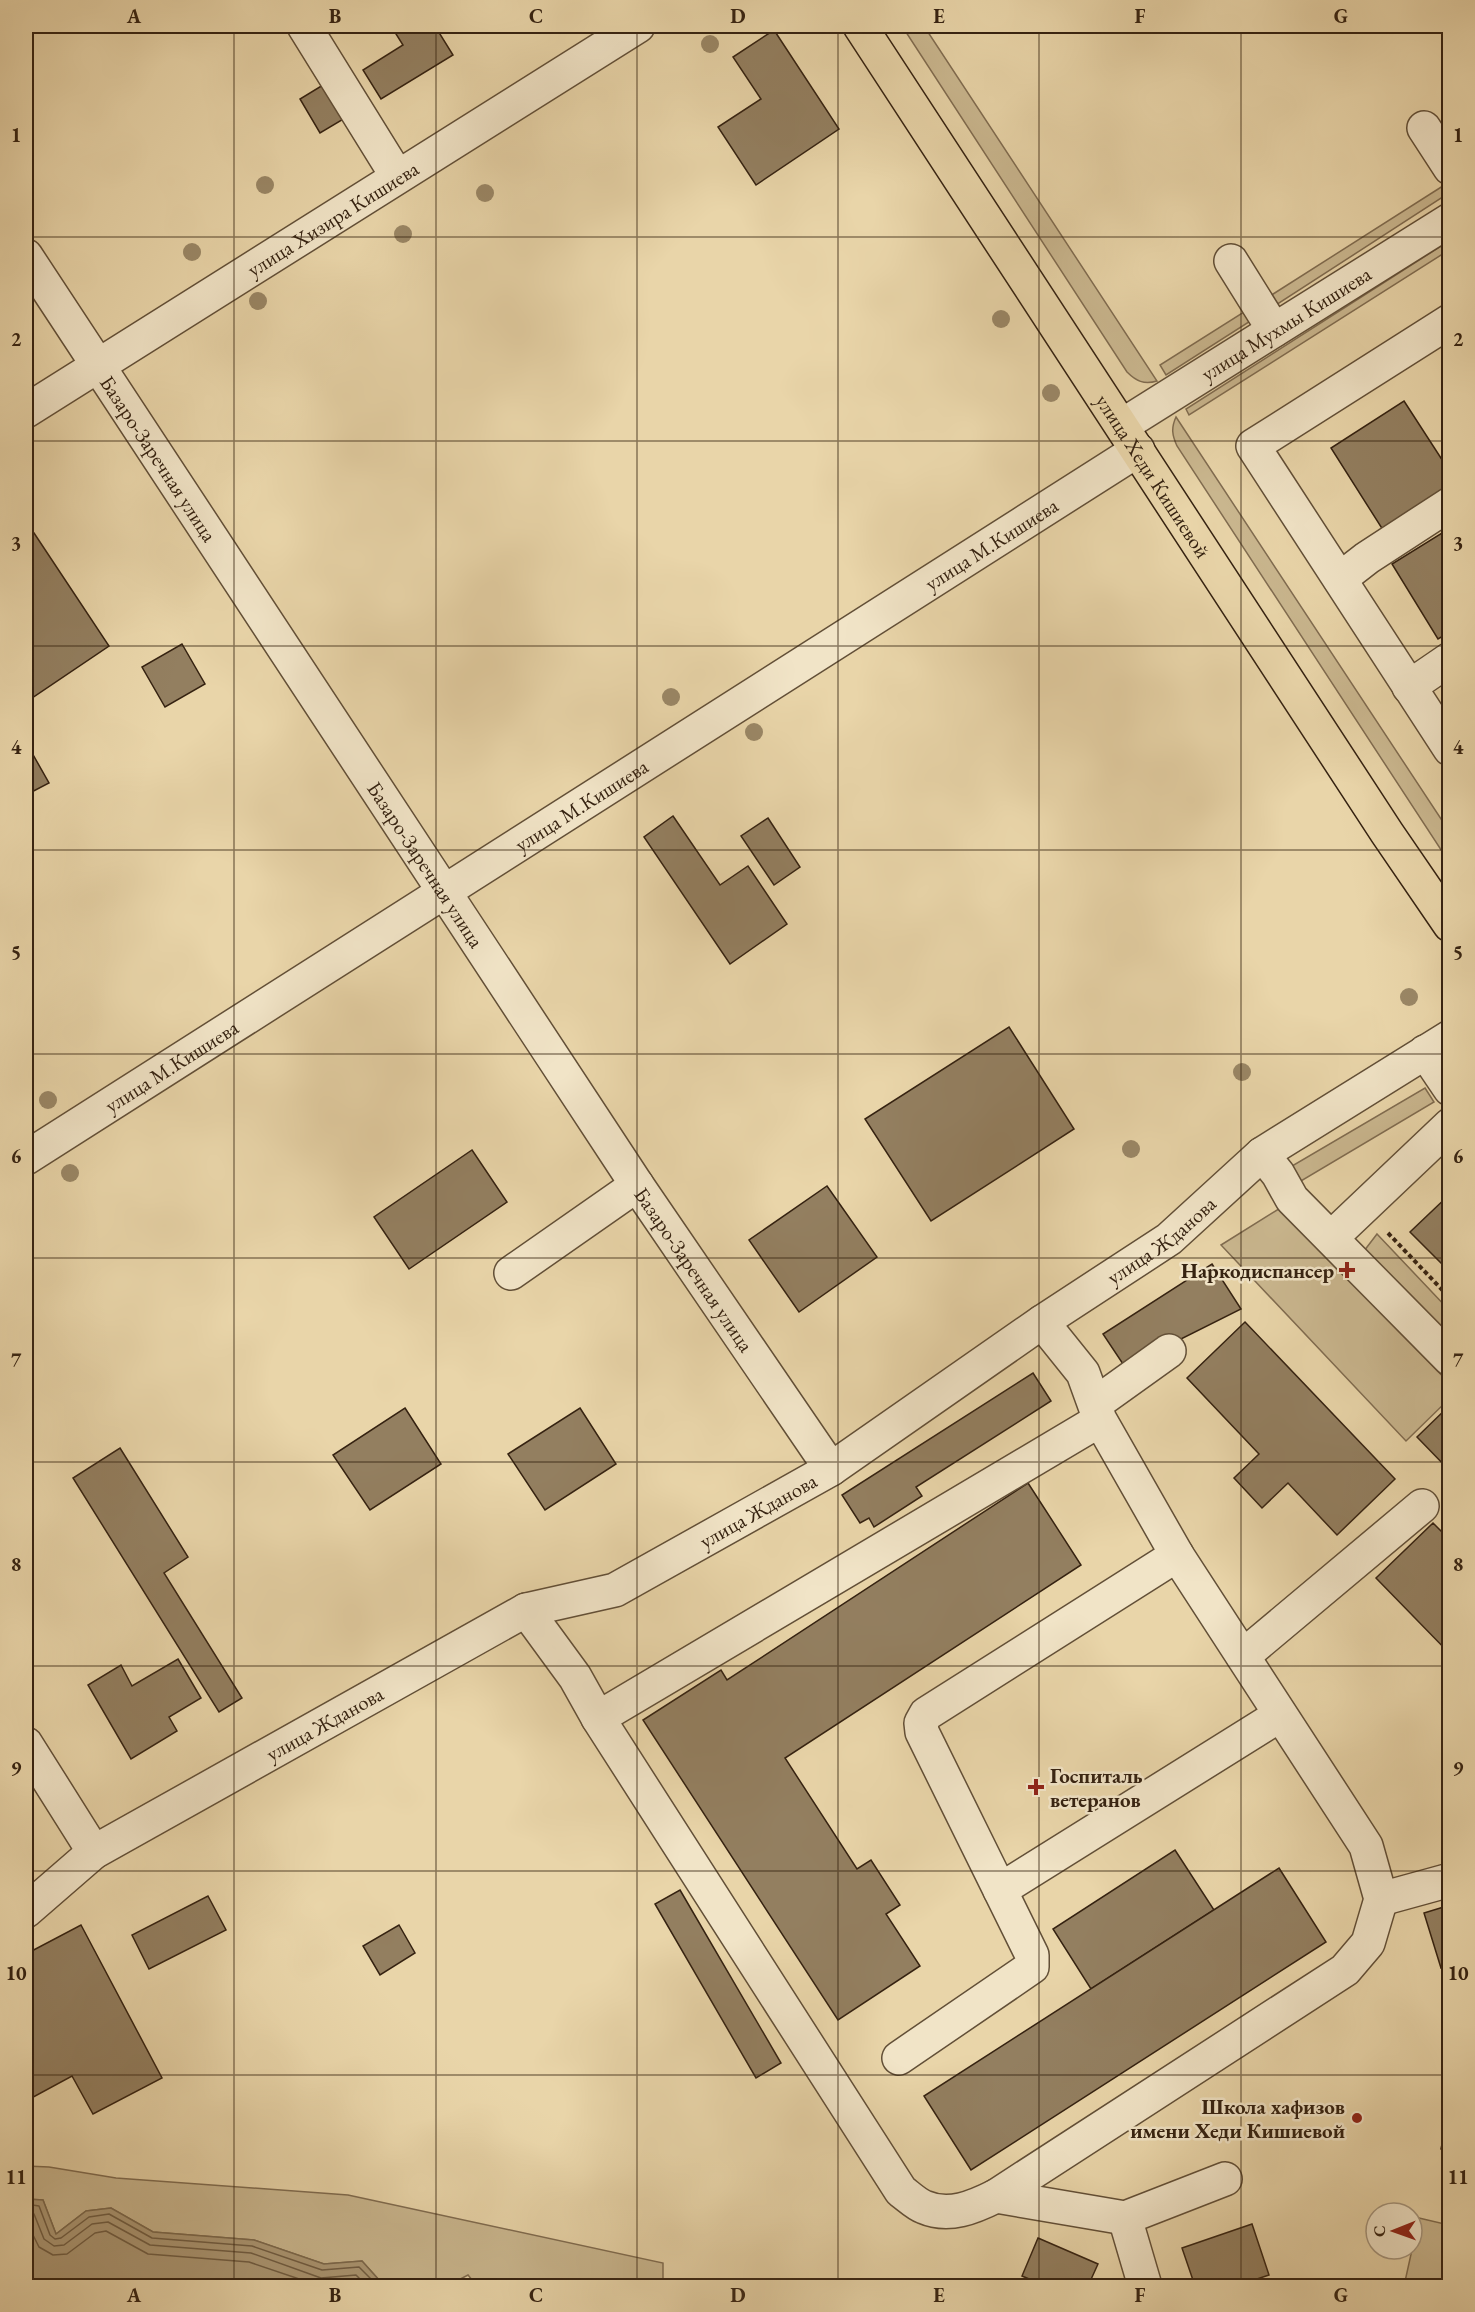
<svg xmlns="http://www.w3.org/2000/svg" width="1475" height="2312" font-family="'EB Garamond',serif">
  <rect width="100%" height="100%" fill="#e9d5a9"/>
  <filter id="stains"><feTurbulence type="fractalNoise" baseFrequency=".00333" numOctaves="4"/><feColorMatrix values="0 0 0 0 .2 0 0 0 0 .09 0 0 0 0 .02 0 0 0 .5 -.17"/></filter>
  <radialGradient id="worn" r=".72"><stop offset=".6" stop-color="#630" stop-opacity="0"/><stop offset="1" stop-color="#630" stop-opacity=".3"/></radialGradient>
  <g fill="#cab78f" stroke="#806c50" stroke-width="1.5">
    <path d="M902,26h22l233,355c-13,4 -21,0 -30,-9z"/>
    <polygon points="1446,184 1449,193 1276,305 1270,296"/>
    <polygon points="1449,241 1449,250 1189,415 1186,409"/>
    <polygon points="1247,310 1252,320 1166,375 1160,365"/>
    <path d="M1176,417l273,414v31l-272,-416c-5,-11 -6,-18 -1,-29z"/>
    <polygon points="1425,1088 1434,1102 1301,1181 1292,1166"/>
    <polygon points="1282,1207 1449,1383 1449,1399 1406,1441 1221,1245"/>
    <polygon points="1377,1234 1449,1310 1449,1344 1364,1251"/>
    <polygon points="26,2166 49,2167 116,2178 348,2195 663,2263 663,2286 477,2286 468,2275 447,2286 397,2286 380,2281 362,2261 324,2264 254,2240 153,2232 111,2208 86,2211 56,2234 43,2200 26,2199"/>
    <polygon points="1419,2218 1449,2225 1449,2286 1404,2286"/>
  </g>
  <polygon fill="#ac9875" stroke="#7c694d" stroke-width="1.5" points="26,2199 43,2200 56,2234 86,2211 111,2208 153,2232 254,2240 324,2264 362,2261 380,2281 397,2286 26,2286"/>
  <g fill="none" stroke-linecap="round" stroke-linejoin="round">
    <g stroke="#705d43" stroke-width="1.5">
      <polyline points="26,2204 39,2206 50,2235 55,2239 61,2238 89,2217 109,2214 152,2238 252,2246 322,2270 359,2267 378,2286"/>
      <polyline points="26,2212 34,2214 44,2239 54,2246 64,2245 92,2224 108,2222 150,2245 251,2253 321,2278 356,2275 367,2286"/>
      <polyline points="26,2221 39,2247 53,2255 67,2254 95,2233 106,2231 148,2254 249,2262 320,2286"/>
    </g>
  </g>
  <g fill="#937f60" stroke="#352211" stroke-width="1.5">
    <polygon points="391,26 435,26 453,55 381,99 363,70 403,45"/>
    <polygon points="774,30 839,129 756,185 718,127 761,99 733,57"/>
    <polygon points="346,71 357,111 320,133 300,99"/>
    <polygon points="1404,401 1450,472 1450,487 1383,530 1331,448"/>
    <polygon points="1450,528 1450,632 1438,639 1392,564"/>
    <polygon points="34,533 109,646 26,702 26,539"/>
    <polygon points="182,644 205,684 165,707 142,667"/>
    <polygon points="27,744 49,783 26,795 26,745"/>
    <polygon points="673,816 720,885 748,866 787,924 730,964 644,837"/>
    <polygon points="768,818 800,867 774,885 741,836"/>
    <polygon points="1009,1027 1074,1129 931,1221 865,1119"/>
    <polygon points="472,1150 507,1202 409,1269 374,1217"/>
    <polygon points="827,1186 877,1257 799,1312 749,1240"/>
    <polygon points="1450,1194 1450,1272 1410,1232"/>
    <polygon points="1212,1264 1241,1309 1125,1367 1103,1334"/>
    <polygon points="1245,1322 1395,1479 1337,1535 1288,1483 1262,1508 1234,1478 1259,1454 1187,1378"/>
    <polygon points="1033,1373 1051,1401 916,1487 922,1496 874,1527 869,1518 860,1523 842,1495"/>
    <polygon points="1450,1405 1450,1470 1449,1470 1417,1437"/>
    <polygon points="405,1408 441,1464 370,1510 333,1455"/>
    <polygon points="580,1408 616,1464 545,1510 508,1454"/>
    <polygon points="120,1448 188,1557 164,1573 242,1698 219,1712 73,1478"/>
    <polygon points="1028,1483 1081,1565 785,1758 857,1869 871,1860 900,1905 886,1914 920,1966 838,2020 643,1720 721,1670 727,1680"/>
    <polygon points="1433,1523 1450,1540 1450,1654 1376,1578"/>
    <polygon points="178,1659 201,1698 169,1717 177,1731 131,1759 88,1685 121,1665 132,1686"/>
    <polygon points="1175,1850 1214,1910 1091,1989 1053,1929"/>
    <polygon points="1279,1868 1326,1942 971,2170 924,2096"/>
    <polygon points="680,1890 781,2063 756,2078 655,1904"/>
    <polygon points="208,1896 226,1930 149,1969 132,1935"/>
    <polygon points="1450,1905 1450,1965 1441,1968 1424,1913"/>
    <polygon points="81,1925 162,2078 93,2114 72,2076 26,2101 26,1954"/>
    <polygon points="399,1925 415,1953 380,1975 363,1946"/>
    <polygon points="1450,2105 1450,2151 1441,2149"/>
    <polygon points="1252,2224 1269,2275 1236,2286 1195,2286 1182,2248"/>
    <polygon points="1038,2238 1098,2264 1088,2286 1046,2286 1022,2276"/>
  </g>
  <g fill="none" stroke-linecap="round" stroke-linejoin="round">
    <defs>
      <g id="minor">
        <polyline points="304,26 397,176"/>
        <polyline points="1424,128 1450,168"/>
        <path id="s1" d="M26,256l611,929 194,284"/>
        <polyline points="1231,261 1274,330"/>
        <polyline points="1450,321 1253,446 1450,749"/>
        <path id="s2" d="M26,411l612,-385"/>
        <path id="s3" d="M1123,425l327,-205"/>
        <polyline points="1340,579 1367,558 1450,504"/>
        <polyline points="1409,687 1450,659"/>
        <polyline points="1425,1052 1450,1089"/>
        <polyline points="1262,1154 1278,1174 1292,1199 1450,1359"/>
        <path id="s4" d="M26,1158l1112,-708"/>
        <polyline points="1331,1238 1450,1125"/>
        <polyline points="511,1273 637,1185"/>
        <path d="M1042,1322l41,51 17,47 77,135 189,291 15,53 -13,44 -23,27 -349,226c-22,11 -47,22 -72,11 -8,-3 -16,-11 -23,-16l-303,-473 502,-298"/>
        <polyline points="1095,1404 1169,1351"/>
        <polyline points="526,1610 575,1677 598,1718"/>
        <polyline points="1243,1656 1422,1506"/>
        <polyline points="26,1744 94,1852"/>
        <polyline points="1000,1890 1280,1715"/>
        <polyline points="1381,1899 1450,1880"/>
        <path id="s5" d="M26,1911l68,-59 432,-242 89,-20 216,-121 211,-147 127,-83 93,-85 188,-117"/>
        <polyline points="899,2058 1032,1967 1032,1955 922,1732 921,1723 926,1714 1177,1555"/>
        <polyline points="996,2196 1125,2218 1225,2179"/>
        <polyline points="1125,2218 1145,2286"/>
      </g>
      <g id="major">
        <path id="s6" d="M860,26l527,807 63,92"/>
      </g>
    </defs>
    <use href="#minor" stroke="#624f37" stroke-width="36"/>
    <use href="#major" stroke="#352211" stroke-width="36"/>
    <polyline stroke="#352211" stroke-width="4" stroke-dasharray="4.5 3" stroke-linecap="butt" points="1388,1233 1450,1298"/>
    <use href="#minor" stroke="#f1e4c7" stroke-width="33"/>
    <use href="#major" stroke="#e9d5a9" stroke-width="33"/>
  </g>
  <g fill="#9a8766">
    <circle cx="710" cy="44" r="9"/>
    <circle cx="265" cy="185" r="9"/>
    <circle cx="485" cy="193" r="9"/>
    <circle cx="403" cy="234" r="9"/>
    <circle cx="192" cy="252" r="9"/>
    <circle cx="258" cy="301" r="9"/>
    <circle cx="1001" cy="319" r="9"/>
    <circle cx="1051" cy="393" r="9"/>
    <circle cx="671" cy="697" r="9"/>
    <circle cx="754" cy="732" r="9"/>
    <circle cx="1409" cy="997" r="9"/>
    <circle cx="1242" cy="1072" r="9"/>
    <circle cx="48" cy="1100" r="9"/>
    <circle cx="1131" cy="1149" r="9"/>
    <circle cx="70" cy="1173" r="9"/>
  </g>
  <path fill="none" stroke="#352211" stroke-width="1.5" stroke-opacity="0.55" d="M234,26v2260M436,26v2260M637,26v2260M838,26v2260M1039,26v2260M1241,26v2260M26,237h1424M26,441h1424M26,646h1424M26,850h1424M26,1054h1424M26,1258h1424M26,1462h1424M26,1666h1424M26,1871h1424M26,2075h1424"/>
  <g fill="#8f2418" stroke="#f1e4c7" stroke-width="2">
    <path d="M1344 1261h6v6h6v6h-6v6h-6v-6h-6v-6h6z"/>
    <path d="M1033 1778h6v6h6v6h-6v6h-6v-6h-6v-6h6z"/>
    <circle cx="1357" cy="2118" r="6"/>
  </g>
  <g text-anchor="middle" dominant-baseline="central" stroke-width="5" stroke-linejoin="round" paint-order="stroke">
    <g font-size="21" fill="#352211" stroke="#f1e4c7">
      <text stroke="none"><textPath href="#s2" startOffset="362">улица Хизира Кишиева</textPath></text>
      <text stroke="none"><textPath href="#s3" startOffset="192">улица Мухмы Кишиева</textPath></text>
      <text stroke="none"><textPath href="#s1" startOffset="242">Базаро-Заречная улица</textPath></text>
      <text stroke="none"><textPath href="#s6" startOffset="537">улица Хеди Кишиевой</textPath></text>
      <text stroke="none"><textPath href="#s4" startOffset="1144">улица М.Кишиева</textPath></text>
      <text stroke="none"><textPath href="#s4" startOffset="658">улица М.Кишиева</textPath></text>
      <text stroke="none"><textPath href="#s1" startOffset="728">Базаро-Заречная улица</textPath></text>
      <text stroke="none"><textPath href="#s4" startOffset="172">улица М.Кишиева</textPath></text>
      <text stroke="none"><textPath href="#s5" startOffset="1326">улица Жданова</textPath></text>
      <text stroke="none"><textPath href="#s1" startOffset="1214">Базаро-Заречная улица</textPath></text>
      <text stroke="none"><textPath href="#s5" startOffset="840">улица Жданова</textPath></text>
      <text stroke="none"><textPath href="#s5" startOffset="354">улица Жданова</textPath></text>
    </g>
    <g font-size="21" font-weight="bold" fill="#352211" stroke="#f1e4c7" text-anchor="end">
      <text x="1334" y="1270">Наркодиспансер</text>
      <text x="1050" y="1775" text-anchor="start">Госпиталь<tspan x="1050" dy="24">ветеранов</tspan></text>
      <text x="1345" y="2106">Школа хафизов<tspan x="1345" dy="24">имени Хеди Кишиевой</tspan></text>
    </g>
  </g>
  <rect width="1475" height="2312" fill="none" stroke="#e9d5a9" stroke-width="66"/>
  <g transform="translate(1394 2231) rotate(269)"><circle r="28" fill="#f1e4c7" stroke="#a6967e" stroke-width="1.5"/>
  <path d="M0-4.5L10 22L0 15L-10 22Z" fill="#8f2418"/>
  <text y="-9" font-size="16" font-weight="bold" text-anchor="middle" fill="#352211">С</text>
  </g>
  <rect x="33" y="33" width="1409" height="2246" fill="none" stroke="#352211" stroke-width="2"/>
  <g font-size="20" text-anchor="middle" font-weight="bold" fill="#352211">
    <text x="134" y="23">A</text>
    <text x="335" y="23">B</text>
    <text x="536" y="23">C</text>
    <text x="738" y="23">D</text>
    <text x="939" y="23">E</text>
    <text x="1140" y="23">F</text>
    <text x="1341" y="23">G</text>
    <text x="16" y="142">1</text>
    <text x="1458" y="142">1</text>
    <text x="16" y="346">2</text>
    <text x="1458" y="346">2</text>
    <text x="16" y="550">3</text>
    <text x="1458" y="550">3</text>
    <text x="16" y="754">4</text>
    <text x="1458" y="754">4</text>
    <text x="16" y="959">5</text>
    <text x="1458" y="959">5</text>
    <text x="16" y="1163">6</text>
    <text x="1458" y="1163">6</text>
    <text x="16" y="1367">7</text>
    <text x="1458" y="1367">7</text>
    <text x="16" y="1571">8</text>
    <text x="1458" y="1571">8</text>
    <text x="16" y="1775">9</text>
    <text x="1458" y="1775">9</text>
    <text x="16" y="1980">10</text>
    <text x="1458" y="1980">10</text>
    <text x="16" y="2184">11</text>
    <text x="1458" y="2184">11</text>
    <text x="134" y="2302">A</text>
    <text x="335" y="2302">B</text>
    <text x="536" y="2302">C</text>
    <text x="738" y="2302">D</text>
    <text x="939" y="2302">E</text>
    <text x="1140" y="2302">F</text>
    <text x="1341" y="2302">G</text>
  </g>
  <rect width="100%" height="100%" filter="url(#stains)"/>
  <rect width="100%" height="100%" fill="url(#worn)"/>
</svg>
